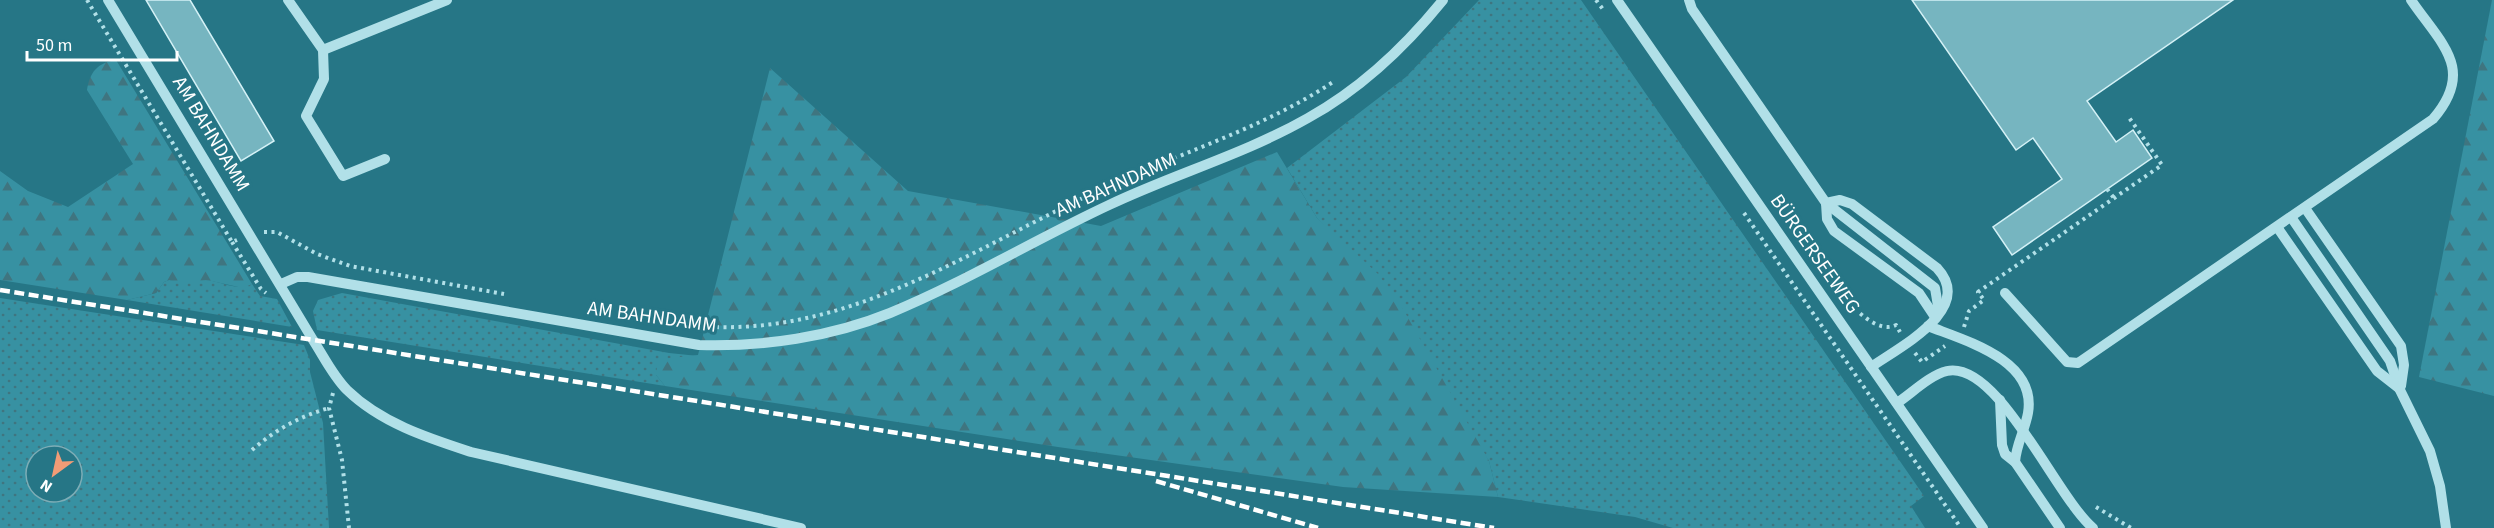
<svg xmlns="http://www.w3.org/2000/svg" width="2494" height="528" font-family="'Source Sans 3',sans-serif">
  <defs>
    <pattern id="green-dots" width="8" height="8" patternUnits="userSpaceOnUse" patternTransform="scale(1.5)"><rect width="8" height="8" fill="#3791a2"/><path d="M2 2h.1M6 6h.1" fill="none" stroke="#3f7580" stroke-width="1.8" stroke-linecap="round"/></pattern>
    <pattern id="forest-firs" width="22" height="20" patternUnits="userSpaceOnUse" patternTransform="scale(1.5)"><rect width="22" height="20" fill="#3791a2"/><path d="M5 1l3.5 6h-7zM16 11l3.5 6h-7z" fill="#3f7580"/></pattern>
  </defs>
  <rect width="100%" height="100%" fill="#267686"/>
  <g fill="url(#green-dots)" fill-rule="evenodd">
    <polygon points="1479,0 1581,0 1924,496 1911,506 1925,528 1673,528 1635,517 1498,497 1489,461 1338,240 1317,218 1287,168 1406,77"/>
    <path d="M169,280c13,2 25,-1 38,0 16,2 28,11 45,4l8,12 17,3 15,28 -165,-27 29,-7 8,-11z"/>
    <polygon points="342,293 669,353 698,356 656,375 665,386 317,330 313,311 318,300"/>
    <path d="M0,298l304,47 6,15v12l13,51 6,105h-329zM36,456h36v36h-36z"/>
  </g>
  <g fill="url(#forest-firs)">
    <polygon points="2492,0 2494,0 2494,396 2419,377"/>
    <path d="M116,60l136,224 -9,4 -36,-8 -23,3 -15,-3 -5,2 -8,11 -29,7 -127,-20v-109l28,20 40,16 65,-43 -46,-74c3,-18 10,-27 29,-30z"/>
    <polygon points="770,68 908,191 1101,226 1277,152 1317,218 1378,274 1403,309 1489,461 1498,497 1343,487 1058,447 665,386 656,375 657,366 663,359 698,355"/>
  </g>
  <g fill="#76b5c0" stroke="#d4f1f6" stroke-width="1.5">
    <polygon points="146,0 190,0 274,141 241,161"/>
    <polygon points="1912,0 2233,0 2087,101 2116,142 2133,130 2152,158 2012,255 1993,227 2062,179 2033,138 2016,150"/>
  </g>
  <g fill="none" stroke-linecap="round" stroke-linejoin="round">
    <g stroke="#b1e0e8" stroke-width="4" stroke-dasharray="3 4.5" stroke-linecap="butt">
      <polyline points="87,0 232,242 237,240"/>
      <polyline points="1596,0 1605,12"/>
      <path d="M1153,167c62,-26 124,-48 180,-85"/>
      <polyline points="2107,189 2114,198"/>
      <polyline points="1744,213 1961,528"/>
      <polyline points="264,232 277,232 317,254 350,266 504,294"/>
      <polyline points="232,242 261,289 266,293"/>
      <path d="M1844,298c12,12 34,36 52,27l4,7"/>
      <path d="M686,325c167,19 298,-88 444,-148"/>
      <polyline points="1964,327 1969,311 1984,300 1978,292 2162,165 2128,116"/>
      <polyline points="1915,353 1922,362 1945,346"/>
      <polyline points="333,393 329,408 342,460 349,528"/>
      <path d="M252,450c23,-20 48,-34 77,-42"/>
      <polyline points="2096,507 2131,528"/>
    </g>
    <g stroke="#b1e0e8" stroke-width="10">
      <path d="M108,0l205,340c11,17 20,36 34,50 34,33 81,48 124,62l330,76"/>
      <polyline points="288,0 323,50 324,79 306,116 343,176 385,159"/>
      <polyline points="1617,0 1983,528"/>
      <polyline points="1689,0 1692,9 1826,203 1935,288 1938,306 1935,317"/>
      <polyline points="323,50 447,0"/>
      <path d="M1826,203l14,-3 12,4 85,64c38,41 -36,78 -66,99"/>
      <polyline points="1826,203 1827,219 1834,231 1919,293 1935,317"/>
      <polyline points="2305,208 2401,346 2404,365 2401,386"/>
      <polyline points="2291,217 2390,361 2400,390 2430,451 2440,486 2446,528"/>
      <polyline points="2277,227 2377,371 2400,389"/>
      <path d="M281,284l16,-7h11l391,68c64,2 132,-8 191,-32 75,-31 146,-74 219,-108 65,-31 136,-51 199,-87 54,-30 97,-71 135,-118"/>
      <path d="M2005,293l62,69 11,1 355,-244c43,-50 8,-75 -22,-119"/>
      <path d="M1928,326c38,15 109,34 100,87 -3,17 -12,32 -13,49"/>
      <polyline points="2000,400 2002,445 2005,454 2015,462 2060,528"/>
      <path d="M1897,403c15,-10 33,-28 50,-32 51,-11 109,126 146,157"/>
    </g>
    <g stroke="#fff" stroke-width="4.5" stroke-dasharray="10 4.5" stroke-linecap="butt">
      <polyline points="0,290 1494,528"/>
      <polyline points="1156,481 1318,528"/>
    </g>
  </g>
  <g text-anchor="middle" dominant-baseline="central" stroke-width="6" stroke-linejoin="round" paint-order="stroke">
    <g font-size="20" fill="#fff" stroke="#267686">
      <text transform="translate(211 134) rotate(59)">AM BAHNDAMM</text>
      <text transform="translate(1116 185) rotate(-24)">AM BAHNDAMM</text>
      <text transform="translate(1815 254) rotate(55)">BÜRGERSEEWEG</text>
      <text transform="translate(652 317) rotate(8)">AM BAHNDAMM</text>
    </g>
  </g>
  <g transform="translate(54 474) rotate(213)"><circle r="28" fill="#267686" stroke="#7dadb6" stroke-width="1.5"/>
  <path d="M0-4.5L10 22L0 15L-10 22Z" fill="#f19c76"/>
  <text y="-9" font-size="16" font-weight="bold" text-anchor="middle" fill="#ffffff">N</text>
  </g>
  <path d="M27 51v9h150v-9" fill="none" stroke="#ffffff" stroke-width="3"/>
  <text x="36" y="51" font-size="18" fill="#ffffff" stroke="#267686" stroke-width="4.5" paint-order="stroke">50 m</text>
</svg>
